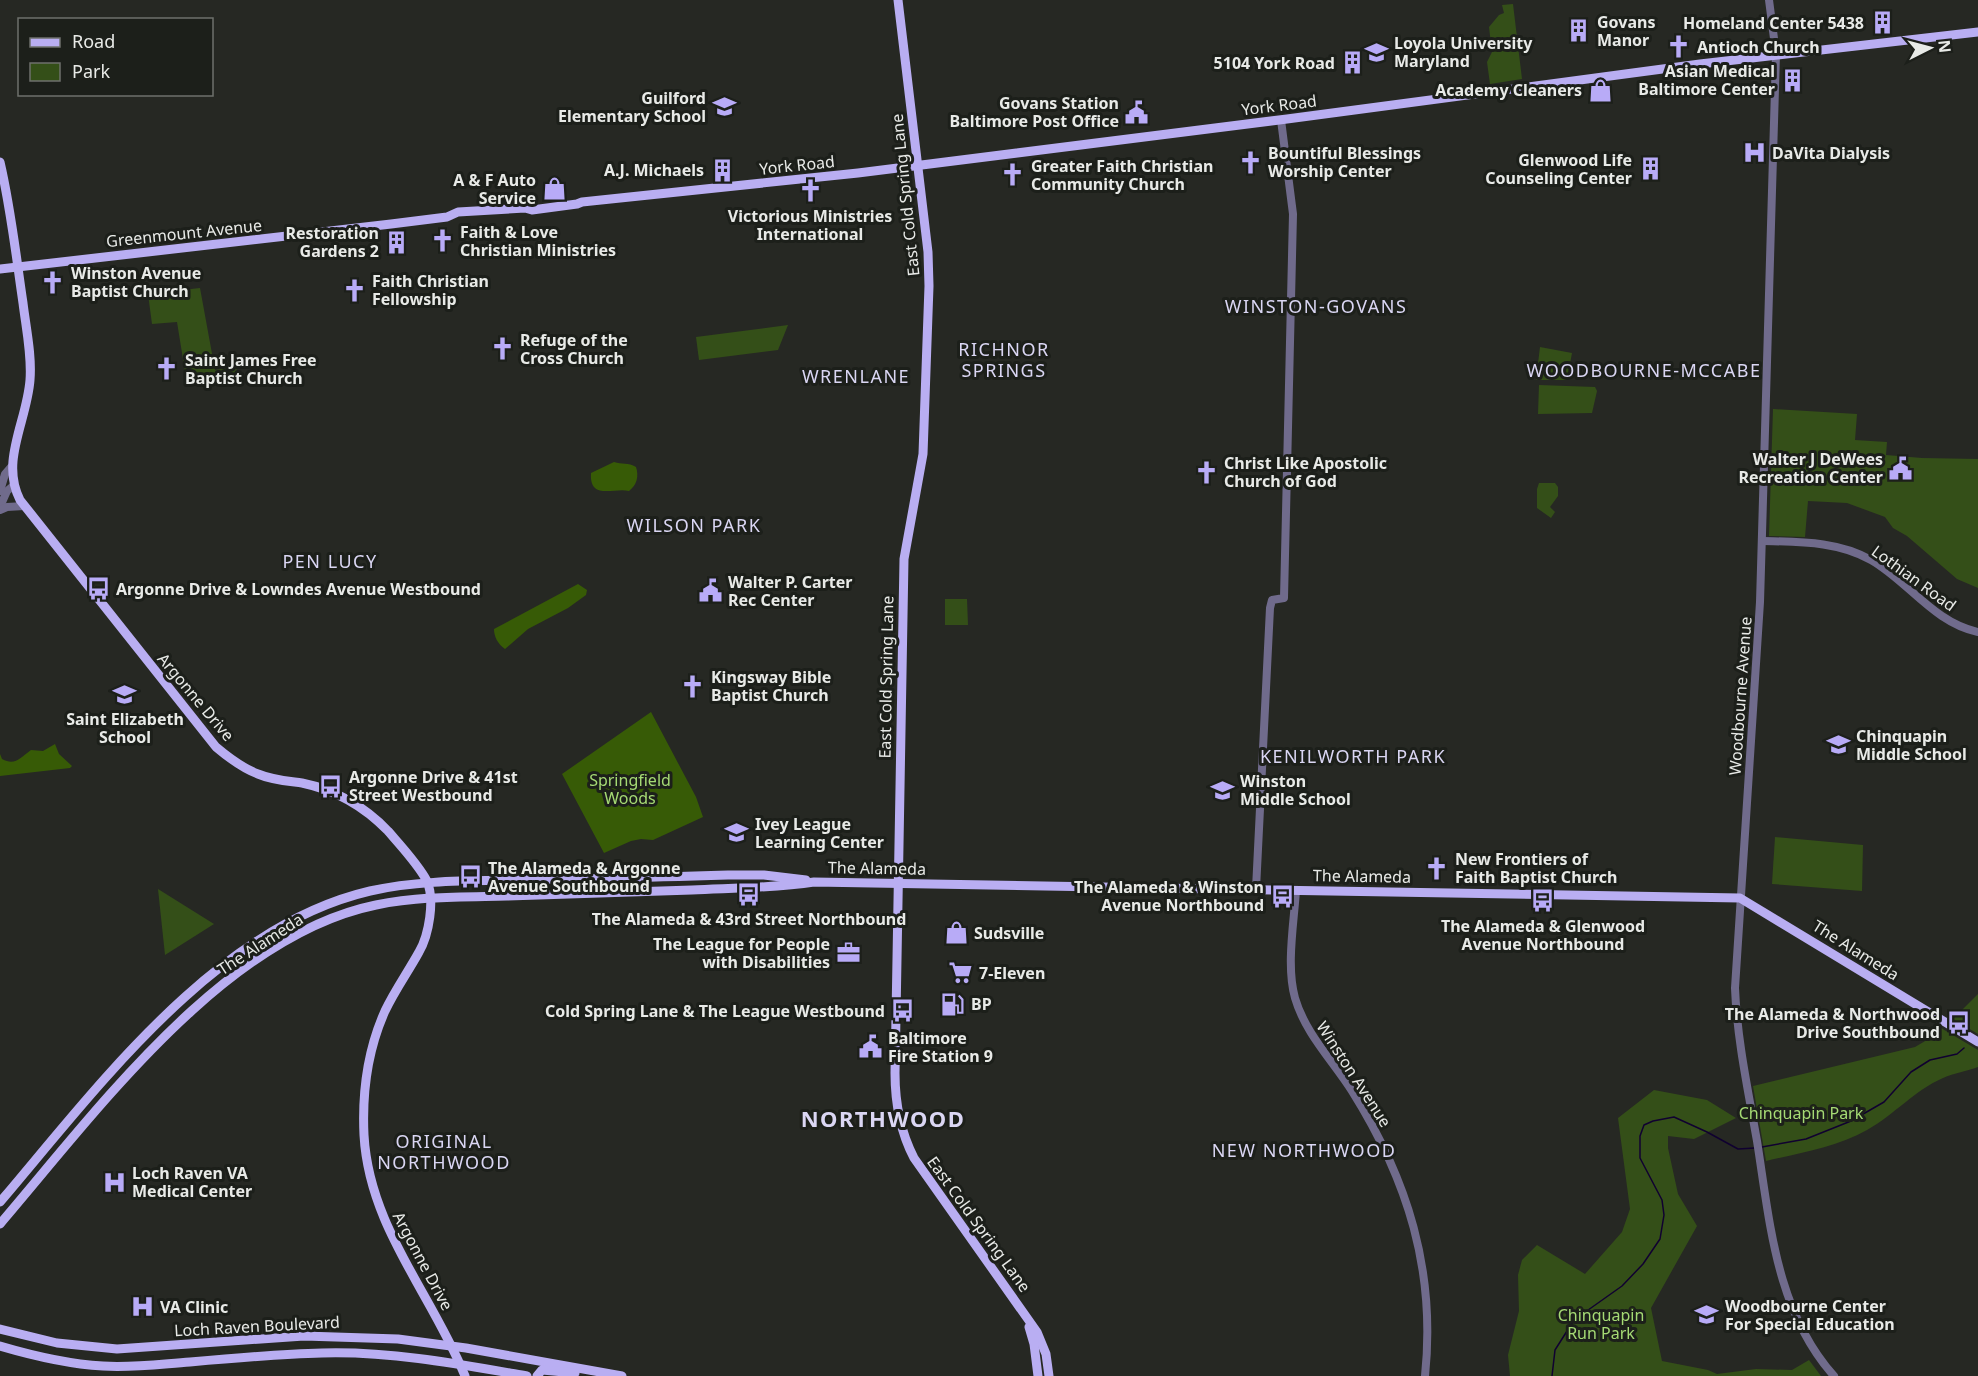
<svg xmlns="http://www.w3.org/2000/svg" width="1978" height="1376" font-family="'Noto Sans',sans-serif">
  <rect width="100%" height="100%" fill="#262823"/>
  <g fill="#344f18">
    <polygon points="1513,4 1522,79 1490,84 1487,62 1492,52 1489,27 1499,15 1504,13 1502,5"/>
    <polygon points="200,288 215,370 236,367 238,377 187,384 177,322 152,324 148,294"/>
    <polygon points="788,325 778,350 699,360 696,337"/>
    <polygon points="1540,347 1572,353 1567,380 1536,380"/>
    <polygon points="1539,385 1595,387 1597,391 1592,413 1538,414"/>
    <polygon points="1773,409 1857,414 1855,440 1887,442 1886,455 1922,458 1978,459 1978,588 1957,579 1907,536 1893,528 1885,517 1847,503 1808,501 1805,537 1769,536"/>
    <polygon points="1539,483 1555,483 1558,487 1558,496 1550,507 1555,512 1551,518 1537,508 1537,489"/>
    <polygon points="945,599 967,599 968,625 945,625"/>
    <polygon points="1775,837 1863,845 1862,891 1772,884"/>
    <polygon points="158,889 214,924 165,955"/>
    <polygon points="1978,994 1978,1034 1953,1019"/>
    <path d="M1941,1028l37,22v17c-11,4 -24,6 -35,11 -28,12 -49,37 -76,52 -30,17 -67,23 -101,31l-13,-75 162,-39 17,-10z"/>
    <polygon points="1654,1090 1707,1100 1736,1118 1694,1139 1668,1136 1668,1148 1678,1194 1697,1226 1651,1308 1662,1361 1708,1370 1717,1374 1756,1369 1792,1370 1809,1360 1821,1376 1510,1376 1508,1355 1519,1311 1518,1275 1522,1260 1537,1245 1585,1274 1622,1232 1630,1209 1618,1118"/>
  </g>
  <g fill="#375b06">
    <path d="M614,462c8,3 14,0 22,5 3,9 1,18 -7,24 -14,-4 -40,10 -38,-18z"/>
    <path d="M578,584l9,6 -1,5 -18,13 -40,21 -23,20c-7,-5 -11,-12 -11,-20z"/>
    <polygon points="651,712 696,797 703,817 653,840 641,839 631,841 604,853 562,774"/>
    <path d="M55,744l4,10 13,12 -2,2 -70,8v-22l2,5c13,7 18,-1 29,-9l12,1z"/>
  </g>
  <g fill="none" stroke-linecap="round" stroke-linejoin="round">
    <g stroke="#100030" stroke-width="1.5">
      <polyline points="1762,1147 1806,1139 1851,1121 1884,1102 1911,1072 1930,1060 1957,1054 1964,1048"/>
      <polyline points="1552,1376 1555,1350 1574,1320 1622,1286 1643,1264 1660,1239 1664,1215 1662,1200 1640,1158 1640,1136 1644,1125 1653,1121 1674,1117 1707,1132 1738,1149 1755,1148"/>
    </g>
    <g stroke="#706b8c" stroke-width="8">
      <path d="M1769,0l7,54 -16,548 -25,386c2,51 13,102 22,153 13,82 19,170 77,235"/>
      <polyline points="0,491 5,474 11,467"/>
      <polyline points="0,507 7,491 13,486"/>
      <polyline points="0,510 7,507 24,506"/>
      <path d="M1763,541c36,1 75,0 108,19 37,21 63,63 107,72"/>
      <polyline points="1256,889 1270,608 1272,600 1284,598 1293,214 1281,120"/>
      <path d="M1296,890c-2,33 -10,76 -1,108 10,35 38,63 57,93 56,89 84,180 73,285"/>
    </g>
    <g stroke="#b9aef2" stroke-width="9">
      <path d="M898,0l30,252 1,34 -6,168 -19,105 -9,514c0,30 5,58 19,85l123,174 9,22 3,22"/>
      <path d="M0,162c11,47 16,94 23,141 3,25 9,52 7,77 -3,41 -30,81 -10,120l196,247c13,11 26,21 42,27 14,6 29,7 44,9 34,7 62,23 86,48 13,15 30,33 39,50 8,19 2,54 -8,71 -11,20 -24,38 -34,59 -17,38 -23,82 -21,124 5,92 68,159 101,241"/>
      <polyline points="0,269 391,224 447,217 458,212 525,208 532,210 577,204 582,202 858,173 1287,119 1700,64 1978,32"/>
      <path d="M0,1202c98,-115 215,-275 370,-311 49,-11 99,-10 149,-11 70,-1 140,-3 209,-5h36l42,5"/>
      <path d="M0,1224c96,-112 224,-288 376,-319 43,-9 88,-8 131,-9 62,-2 123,-4 185,-6 41,-2 82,-2 122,-8l926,16 238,144"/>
      <polyline points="1029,1327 1034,1344 1038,1376"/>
      <polyline points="0,1329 57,1343 117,1349 304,1336 398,1339 466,1348 622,1376"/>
      <path d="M0,1346c34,10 68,18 103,20 29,2 58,-2 87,-4 44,-4 88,-8 132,-9 69,-2 137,11 205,23"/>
      <polyline points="537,1376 542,1370 575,1373"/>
    </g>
  </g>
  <defs>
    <symbol id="building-bare" viewBox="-9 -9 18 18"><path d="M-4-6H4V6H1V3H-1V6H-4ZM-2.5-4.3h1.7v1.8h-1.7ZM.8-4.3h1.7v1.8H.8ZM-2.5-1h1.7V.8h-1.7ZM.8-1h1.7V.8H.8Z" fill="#b8abf7" stroke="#1c1f1a" stroke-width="2.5" paint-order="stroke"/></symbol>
    <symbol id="church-bare" viewBox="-9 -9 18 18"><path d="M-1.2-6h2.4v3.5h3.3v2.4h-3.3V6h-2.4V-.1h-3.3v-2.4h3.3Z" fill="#b8abf7" stroke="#1c1f1a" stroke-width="2.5" paint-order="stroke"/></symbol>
    <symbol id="university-bare" viewBox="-9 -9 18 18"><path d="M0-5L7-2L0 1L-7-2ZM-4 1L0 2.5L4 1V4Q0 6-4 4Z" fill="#b8abf7" stroke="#1c1f1a" stroke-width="2.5" paint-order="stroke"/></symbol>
    <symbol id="shop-bare" viewBox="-9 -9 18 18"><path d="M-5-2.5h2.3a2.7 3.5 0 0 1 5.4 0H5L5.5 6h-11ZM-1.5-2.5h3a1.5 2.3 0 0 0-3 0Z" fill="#b8abf7" stroke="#1c1f1a" stroke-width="2.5" paint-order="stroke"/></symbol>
    <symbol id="school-bare" viewBox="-9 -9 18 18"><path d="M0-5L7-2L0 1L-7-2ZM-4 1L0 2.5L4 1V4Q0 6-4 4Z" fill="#b8abf7" stroke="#1c1f1a" stroke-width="2.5" paint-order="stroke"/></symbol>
    <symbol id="civic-bare" viewBox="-9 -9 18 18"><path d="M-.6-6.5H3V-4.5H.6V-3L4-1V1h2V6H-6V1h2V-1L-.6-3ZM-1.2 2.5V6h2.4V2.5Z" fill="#b8abf7" stroke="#1c1f1a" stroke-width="2.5" paint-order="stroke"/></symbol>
    <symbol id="hospital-bare" viewBox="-9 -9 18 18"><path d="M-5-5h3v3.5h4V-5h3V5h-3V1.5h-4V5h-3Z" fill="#b8abf7" stroke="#1c1f1a" stroke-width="2.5" paint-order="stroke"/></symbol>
    <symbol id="bus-bare" viewBox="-9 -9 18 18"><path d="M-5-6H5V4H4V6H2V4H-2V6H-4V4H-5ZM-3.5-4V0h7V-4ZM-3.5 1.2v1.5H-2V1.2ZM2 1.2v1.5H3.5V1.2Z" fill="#b8abf7" stroke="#1c1f1a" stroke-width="2.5" paint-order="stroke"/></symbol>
    <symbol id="office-bare" viewBox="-9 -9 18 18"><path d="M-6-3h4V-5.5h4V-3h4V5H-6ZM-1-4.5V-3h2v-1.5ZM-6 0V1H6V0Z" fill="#b8abf7" stroke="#1c1f1a" stroke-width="2.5" paint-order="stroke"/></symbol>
    <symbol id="supermarket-bare" viewBox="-9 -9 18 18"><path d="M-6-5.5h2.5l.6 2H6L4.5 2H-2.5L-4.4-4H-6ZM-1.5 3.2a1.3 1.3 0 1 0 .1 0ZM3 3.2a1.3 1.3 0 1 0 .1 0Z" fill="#b8abf7" stroke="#1c1f1a" stroke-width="2.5" paint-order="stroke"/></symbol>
    <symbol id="fuel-bare" viewBox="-9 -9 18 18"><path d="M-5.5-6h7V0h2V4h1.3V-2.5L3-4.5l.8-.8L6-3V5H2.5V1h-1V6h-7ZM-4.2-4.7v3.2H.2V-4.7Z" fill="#b8abf7" stroke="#1c1f1a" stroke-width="2.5" paint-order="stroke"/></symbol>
  </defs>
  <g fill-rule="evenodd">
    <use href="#building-bare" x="1866" y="6" width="33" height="33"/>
    <use href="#building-bare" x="1562" y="14" width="33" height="33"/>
    <use href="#church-bare" x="1662" y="30" width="33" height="33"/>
    <use href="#university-bare" x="1360" y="36" width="33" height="33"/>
    <use href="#building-bare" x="1336" y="46" width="33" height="33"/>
    <use href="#building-bare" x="1776" y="64" width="33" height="33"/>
    <use href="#shop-bare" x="1584" y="74" width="33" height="33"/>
    <use href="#school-bare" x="708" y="90" width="33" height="33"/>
    <use href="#civic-bare" x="1120" y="96" width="33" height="33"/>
    <use href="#hospital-bare" x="1738" y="136" width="33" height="33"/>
    <use href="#church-bare" x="1234" y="146" width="33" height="33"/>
    <use href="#building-bare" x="1634" y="152" width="33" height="33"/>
    <use href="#building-bare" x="706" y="154" width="33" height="33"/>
    <use href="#church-bare" x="996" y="158" width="33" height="33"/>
    <use href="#shop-bare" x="538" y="172" width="33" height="33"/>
    <use href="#church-bare" x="794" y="174" width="33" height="33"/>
    <use href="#church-bare" x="426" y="224" width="33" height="33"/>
    <use href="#building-bare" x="380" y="226" width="33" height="33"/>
    <use href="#church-bare" x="36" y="266" width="33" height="33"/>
    <use href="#church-bare" x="338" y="274" width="33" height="33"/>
    <use href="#church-bare" x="486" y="332" width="33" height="33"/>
    <use href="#church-bare" x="150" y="352" width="33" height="33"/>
    <use href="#civic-bare" x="1884" y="452" width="33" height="33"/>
    <use href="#church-bare" x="1190" y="456" width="33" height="33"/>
    <use href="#bus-bare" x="82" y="572" width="33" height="33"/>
    <use href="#civic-bare" x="694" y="574" width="33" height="33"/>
    <use href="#church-bare" x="676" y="670" width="33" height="33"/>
    <use href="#school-bare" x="108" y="678" width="33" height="33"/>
    <use href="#school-bare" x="1822" y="728" width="33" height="33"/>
    <use href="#bus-bare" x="314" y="770" width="33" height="33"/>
    <use href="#school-bare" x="1206" y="774" width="33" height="33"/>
    <use href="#school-bare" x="720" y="816" width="33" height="33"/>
    <use href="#church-bare" x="1420" y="852" width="33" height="33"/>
    <use href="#bus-bare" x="454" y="860" width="33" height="33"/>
    <use href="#bus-bare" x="732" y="878" width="33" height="33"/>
    <use href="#bus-bare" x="1266" y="880" width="33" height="33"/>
    <use href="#bus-bare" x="1526" y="884" width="33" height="33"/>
    <use href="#shop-bare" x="940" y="916" width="33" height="33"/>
    <use href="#office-bare" x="832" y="936" width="33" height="33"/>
    <use href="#supermarket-bare" x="944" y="956" width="33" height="33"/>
    <use href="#fuel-bare" x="936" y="988" width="33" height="33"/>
    <use href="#bus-bare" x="886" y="994" width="33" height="33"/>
    <use href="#bus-bare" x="1942" y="1006" width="33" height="33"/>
    <use href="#civic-bare" x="854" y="1030" width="33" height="33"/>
    <use href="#hospital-bare" x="98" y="1166" width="33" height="33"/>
    <use href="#hospital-bare" x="126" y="1290" width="33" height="33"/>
    <use href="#school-bare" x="1690" y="1298" width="33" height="33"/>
  </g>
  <g text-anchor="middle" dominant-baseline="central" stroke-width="6" stroke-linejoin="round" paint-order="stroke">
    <g font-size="16" font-weight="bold" fill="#e8eae7" stroke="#1c1f1a" text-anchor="start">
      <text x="1597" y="22">Govans<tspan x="1597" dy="18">Manor</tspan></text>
      <text x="1864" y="23" text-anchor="end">Homeland Center 5438</text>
      <text x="1394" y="43">Loyola University<tspan x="1394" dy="18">Maryland</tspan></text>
      <text x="1697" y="47">Antioch Church</text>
      <text x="1335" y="63" text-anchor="end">5104 York Road</text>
      <text x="1775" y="71" text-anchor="end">Asian Medical<tspan x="1775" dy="18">Baltimore Center</tspan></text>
      <text x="1582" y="90" text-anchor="end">Academy Cleaners</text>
      <text x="706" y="98" text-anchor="end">Guilford<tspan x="706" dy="18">Elementary School</tspan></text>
      <text x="1119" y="103" text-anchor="end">Govans Station<tspan x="1119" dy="18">Baltimore Post Office</tspan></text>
      <text x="1268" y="153">Bountiful Blessings<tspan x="1268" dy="18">Worship Center</tspan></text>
      <text x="1772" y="153">DaVita Dialysis</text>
      <text x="1632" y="160" text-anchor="end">Glenwood Life<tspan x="1632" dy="18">Counseling Center</tspan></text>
      <text x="1031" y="166">Greater Faith Christian<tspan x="1031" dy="18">Community Church</tspan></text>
      <text x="704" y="170" text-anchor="end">A.J. Michaels</text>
      <text x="536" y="180" text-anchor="end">A &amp; F Auto<tspan x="536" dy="18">Service</tspan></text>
      <text x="810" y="216" text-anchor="middle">Victorious Ministries<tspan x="810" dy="18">International</tspan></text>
      <text x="460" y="232">Faith &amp; Love<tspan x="460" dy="18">Christian Ministries</tspan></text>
      <text x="379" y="233" text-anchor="end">Restoration<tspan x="379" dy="18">Gardens 2</tspan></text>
      <text x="71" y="273">Winston Avenue<tspan x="71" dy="18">Baptist Church</tspan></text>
      <text x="372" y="281">Faith Christian<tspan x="372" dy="18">Fellowship</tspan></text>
      <text x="520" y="340">Refuge of the<tspan x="520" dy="18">Cross Church</tspan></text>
      <text x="185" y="360">Saint James Free<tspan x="185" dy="18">Baptist Church</tspan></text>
      <text x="1883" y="459" text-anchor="end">Walter J DeWees<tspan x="1883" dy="18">Recreation Center</tspan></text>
      <text x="1224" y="463">Christ Like Apostolic<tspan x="1224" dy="18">Church of God</tspan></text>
      <text x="728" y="582">Walter P. Carter<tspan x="728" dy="18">Rec Center</tspan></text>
      <text x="116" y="589">Argonne Drive &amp; Lowndes Avenue Westbound</text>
      <text x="711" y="677">Kingsway Bible<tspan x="711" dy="18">Baptist Church</tspan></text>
      <text x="125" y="719" text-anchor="middle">Saint Elizabeth<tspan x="125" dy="18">School</tspan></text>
      <text x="1856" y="736">Chinquapin<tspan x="1856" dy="18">Middle School</tspan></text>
      <text x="349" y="777">Argonne Drive &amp; 41st<tspan x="349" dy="18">Street Westbound</tspan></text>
      <text x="1240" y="781">Winston<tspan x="1240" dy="18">Middle School</tspan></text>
      <text x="755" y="824">Ivey League<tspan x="755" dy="18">Learning Center</tspan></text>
      <text x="1455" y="859">New Frontiers of<tspan x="1455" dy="18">Faith Baptist Church</tspan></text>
      <text x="488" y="868">The Alameda &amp; Argonne<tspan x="488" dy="18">Avenue Southbound</tspan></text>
      <text x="1264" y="887" text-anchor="end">The Alameda &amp; Winston<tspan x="1264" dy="18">Avenue Northbound</tspan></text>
      <text x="749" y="919" text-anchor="middle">The Alameda &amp; 43rd Street Northbound</text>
      <text x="1543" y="926" text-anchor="middle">The Alameda &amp; Glenwood<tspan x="1543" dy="18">Avenue Northbound</tspan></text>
      <text x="974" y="933">Sudsville</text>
      <text x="830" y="944" text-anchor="end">The League for People<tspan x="830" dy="18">with Disabilities</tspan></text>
      <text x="979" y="973">7-Eleven</text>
      <text x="971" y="1004">BP</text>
      <text x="885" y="1011" text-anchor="end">Cold Spring Lane &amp; The League Westbound</text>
      <text x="1940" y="1014" text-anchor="end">The Alameda &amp; Northwood<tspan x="1940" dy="18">Drive Southbound</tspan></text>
      <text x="888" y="1038">Baltimore<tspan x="888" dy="18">Fire Station 9</tspan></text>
      <text x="132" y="1173">Loch Raven VA<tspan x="132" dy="18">Medical Center</tspan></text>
      <text x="1725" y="1306">Woodbourne Center<tspan x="1725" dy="18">For Special Education</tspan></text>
      <text x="160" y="1307">VA Clinic</text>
    </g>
    <g font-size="16" fill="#e8eae7" stroke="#1c1f1a">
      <text transform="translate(1279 105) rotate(-7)">York Road</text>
      <text transform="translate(797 165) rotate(-6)">York Road</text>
      <text transform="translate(905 195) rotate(-96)">East Cold Spring Lane</text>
      <text transform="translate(184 233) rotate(-6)">Greenmount Avenue</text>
      <text transform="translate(1914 578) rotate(36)">Lothian Road</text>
      <text transform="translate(886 677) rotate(-89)">East Cold Spring Lane</text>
      <text transform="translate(1740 696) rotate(-86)">Woodbourne Avenue</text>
      <text transform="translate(196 697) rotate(50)">Argonne Drive</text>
      <text transform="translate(877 868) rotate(1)">The Alameda</text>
      <text transform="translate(1362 876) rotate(1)">The Alameda</text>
      <text transform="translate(260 944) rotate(-33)">The Alameda</text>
      <text transform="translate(1856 950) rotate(32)">The Alameda</text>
      <text transform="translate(1354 1074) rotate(57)">Winston Avenue</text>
      <text transform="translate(979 1224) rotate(54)">East Cold Spring Lane</text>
      <text transform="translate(423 1261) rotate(62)">Argonne Drive</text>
      <text transform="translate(257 1326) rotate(-3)">Loch Raven Boulevard</text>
    </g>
    <g font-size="16" fill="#a5da74" stroke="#1c1f1a">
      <text x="630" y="780">Springfield<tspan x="630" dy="18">Woods</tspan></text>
      <text x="1801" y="1113">Chinquapin Park</text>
      <text x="1601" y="1315">Chinquapin<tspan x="1601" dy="18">Run Park</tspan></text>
    </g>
    <g font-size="18" letter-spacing="1.5" fill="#dad6f3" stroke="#1c1f1a">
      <text x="1316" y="306">WINSTON-GOVANS</text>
      <text x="1004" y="349">RICHNOR<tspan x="1004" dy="21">SPRINGS</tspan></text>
      <text x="1644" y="370">WOODBOURNE-MCCABE</text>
      <text x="856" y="376">WRENLANE</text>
      <text x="694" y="525">WILSON PARK</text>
      <text x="330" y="561">PEN LUCY</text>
      <text x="1353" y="756">KENILWORTH PARK</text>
      <text x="444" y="1141">ORIGINAL<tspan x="444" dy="21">NORTHWOOD</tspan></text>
      <text x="1304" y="1150">NEW NORTHWOOD</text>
    </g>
    <g font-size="22" font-weight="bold" letter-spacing="1.5" fill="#dad6f3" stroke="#1c1f1a">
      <text x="883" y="1118">NORTHWOOD</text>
    </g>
  </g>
  <rect x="18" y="18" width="195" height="78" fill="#1c1f1a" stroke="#6e706c" stroke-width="1.5"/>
  <rect x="30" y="38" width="30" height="9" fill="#b9aef2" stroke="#6e706c" stroke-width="1.5"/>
  <text x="72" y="48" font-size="18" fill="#e8eae7">Road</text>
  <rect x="30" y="63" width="30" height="18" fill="#344f18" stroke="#6e706c" stroke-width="1.5"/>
  <text x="72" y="78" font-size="18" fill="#e8eae7">Park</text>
  <g transform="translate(1930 48) rotate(84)" stroke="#1c1f1a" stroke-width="4.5" paint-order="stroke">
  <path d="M0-4.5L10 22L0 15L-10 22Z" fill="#e8eae7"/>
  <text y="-9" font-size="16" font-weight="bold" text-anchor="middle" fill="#e8eae7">N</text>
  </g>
</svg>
